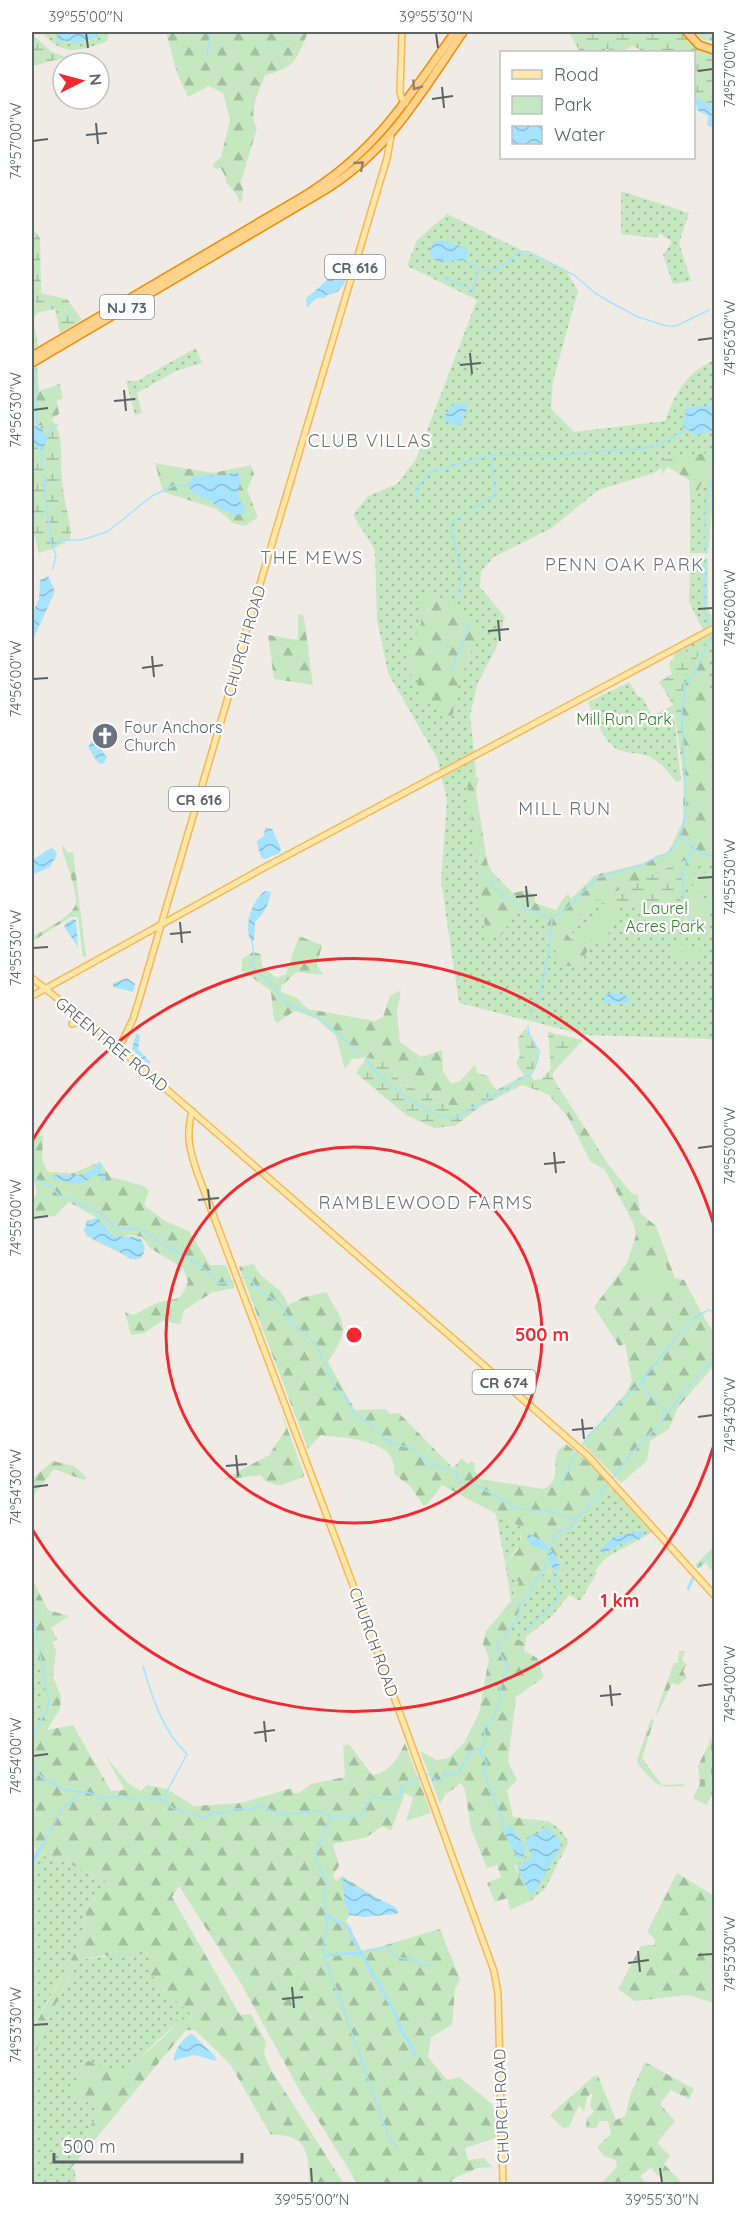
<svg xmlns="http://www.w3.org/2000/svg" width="746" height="2216" font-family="Quicksand,sans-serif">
  <defs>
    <pattern id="green-dots" width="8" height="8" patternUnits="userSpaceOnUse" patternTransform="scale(1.5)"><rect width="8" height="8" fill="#c5e8c0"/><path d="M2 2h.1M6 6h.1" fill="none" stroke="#a3bfa0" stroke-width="1.8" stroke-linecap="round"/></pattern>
    <pattern id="forest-firs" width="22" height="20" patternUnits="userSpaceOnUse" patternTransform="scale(1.5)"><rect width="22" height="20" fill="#c5e8c0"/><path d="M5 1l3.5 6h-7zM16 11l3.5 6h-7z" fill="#a3bfa0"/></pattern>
    <pattern id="wetland-marsh" width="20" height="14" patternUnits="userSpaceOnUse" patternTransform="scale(1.5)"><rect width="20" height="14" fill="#c5e8c0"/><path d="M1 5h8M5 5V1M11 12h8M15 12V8" fill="none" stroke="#a3bfa0"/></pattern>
    <pattern id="cemetery-stones" width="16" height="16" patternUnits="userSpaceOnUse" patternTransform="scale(1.5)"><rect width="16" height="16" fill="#c5e8c0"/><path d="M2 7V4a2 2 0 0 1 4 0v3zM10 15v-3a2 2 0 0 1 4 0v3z" fill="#a3bfa0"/></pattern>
    <pattern id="water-waves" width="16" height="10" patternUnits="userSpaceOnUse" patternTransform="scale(1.5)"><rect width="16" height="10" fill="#a5e3ff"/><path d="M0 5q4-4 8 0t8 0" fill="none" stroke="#8abbd2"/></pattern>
  </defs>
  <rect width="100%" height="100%" fill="#f0ece5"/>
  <g fill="url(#green-dots)">
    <path d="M41,32h68l-2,9c-30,11 -42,16 -66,-9z"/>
    <polygon points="695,32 714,32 714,42 703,40"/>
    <polygon points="621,191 689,213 679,243 691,281 673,284 663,255 672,242 660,233 656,238 621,234"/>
    <path d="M447,214l120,58 11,19 -25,90 -2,28 23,23 91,-11c11,-29 20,-47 49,-61v93l-38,5 -22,15 -56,17 -46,38 -58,29 -13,14 -1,16 25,30 -8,29 -20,39 -7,31 6,56 -5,46 23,60 39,35 39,-3 112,-59 1,-52 -12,-149 41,-22v411l-129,-4 -126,-32 -18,-122 6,-81 -10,-42 -49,-85 -11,-54 -2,-69 -22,-35 15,-19 29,-12 19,-25 61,-159 -70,-34 10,-26z"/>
    <polygon points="196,348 202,363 176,371 137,393 142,413 135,415 126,381 137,381"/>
    <polygon points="701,484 711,485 708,553 690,553 690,499 696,496"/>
    <polygon points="690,558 708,559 708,609 714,624 703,630 689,602"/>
    <path d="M629,682l9,14 5,2 9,18 21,-11 8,76 -5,1c-9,-11 -17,-23 -31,-27 -10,-3 -23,-1 -31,-8 -13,-10 -19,-30 -26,-45z"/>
    <polygon points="612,1486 653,1532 607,1557 595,1570 597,1573 580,1601 569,1595 551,1617 521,1641 505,1633 544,1573 553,1570 559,1573 564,1566 554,1546 557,1539 579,1525"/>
    <polygon points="496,1514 521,1527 520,1545 505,1563"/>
    <polygon points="507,1574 519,1581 511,1601"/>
    <polygon points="32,1614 45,1697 43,1717 32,1737"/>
    <path d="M545,1821c10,2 21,12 23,22l-23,46 -13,11c-17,-28 -20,-36 -11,-68l22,-5z"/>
    <polygon points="40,1855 66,1862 109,1883 110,1890 94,1897 87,1907 83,1934 70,1962 34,2025 32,2025 32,1872"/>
    <path d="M145,1951l9,8 9,30 29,26c-4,8 -13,7 -20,13 -15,12 -29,26 -40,42l-19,4 -24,-13 5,45 4,9 -24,35 -3,18 4,2 1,14h-44v-117l14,-45 33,-62c22,-4 44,-5 66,-9z"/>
  </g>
  <g fill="url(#forest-firs)">
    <path d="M166,32h142c-11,26 -12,36 -43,43 -5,14 -18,38 -8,53l-16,54 2,8 -1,11 -3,1 -2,-7 -12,-14 1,-3 -5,-10 -6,1 -3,-4 9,-8 9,-37 -7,-27 -14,-7 -21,11 -11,-24z"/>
    <polygon points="32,277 37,313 33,320 38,346 32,350"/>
    <polygon points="37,366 39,391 60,384 63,399 57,400 59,414 42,426 36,425 32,433 32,369"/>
    <path d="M714,452c1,33 -3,64 -5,97l-4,-2 6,-62 -10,-1 -5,12 -6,3 -1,-19 -21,-13 -7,8 2,-15z"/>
    <polygon points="155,463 213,473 251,465 254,474 247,490 258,517 245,526 233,523 217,509 163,492"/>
    <polygon points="428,594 440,597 477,624 478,633 456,692 453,713 449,719 437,715 437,701 424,703 419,697 417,680 411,678 408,650 421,624 422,600"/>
    <polygon points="298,614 303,615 305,624 313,685 274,679 268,635 298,640"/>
    <polygon points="712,638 707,659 708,680 714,706 714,814 713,815 714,861 699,866 683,888 685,860 595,901 563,929 571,939 590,945 579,968 561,964 543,922 522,913 515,915 499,938 482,932 485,924 478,898 478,866 466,775 479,778 476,790 488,868 513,893 527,890 535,897 535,903 556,910 562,900 568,894 571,899 595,875 644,863 669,851 683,821 684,779 681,717 684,681 703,647"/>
    <path d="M63,845l5,8 5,-1 13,104 -3,1 -5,-40h-7l-38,24 -1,-1v-6l2,2c13,-8 34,-17 41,-30 5,-9 -10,-45 -13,-58z"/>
    <path d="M299,936l23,9 -5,20 6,10 -26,-3 -16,14v6l16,6 11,11 67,12 8,-4 7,-21 11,-6 -4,21 3,31 21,15 21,-7 1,22 8,11 8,-1 16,-17 2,8 11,3 3,7c-2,7 -7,10 -12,14 -17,12 -27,9 -46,4l-2,-9c-20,-2 -33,-8 -41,-28l-23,-7 -15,2 -7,10 -9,-33 -19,-17 -22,-8 -17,11 -4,-1 -3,-30 -29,-21v-11l11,-7 8,2 1,12 15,12 9,-4z"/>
    <polygon points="551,1089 560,1089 608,1164 632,1194 638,1195 640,1213 656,1226 675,1278 684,1280 709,1326 714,1329 714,1366 678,1407 669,1429 650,1441 647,1461 621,1483 582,1443 626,1393 632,1381 625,1344 619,1346 594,1307 627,1263 636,1235 633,1223 605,1170 590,1161 568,1117 548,1094"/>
    <path d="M35,1134l8,2 -1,24 6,12 25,1 27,-11 11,15 33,9 5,5 -5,14 21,16 24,10 21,34h16l9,23 -22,4 -29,18 -4,14 -18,-3 -18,12 -13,2 -6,-23 9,3c7,-4 14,-8 21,-11 19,-8 24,2 33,-22l-5,-14 -33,-20 -8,-11 -12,-2 -10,2 23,4 1,13 -9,6 -42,-20 -9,-10 3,-9 10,-3 -28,-16 -14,14 -23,2v-15l5,-11 -3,-12 -2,-1v-43z"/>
    <path d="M254,1264c7,19 28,20 34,41l16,-8 22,-5c20,35 25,34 2,70l27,48 31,-1 4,5 9,-1 54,55 9,-10 5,6 5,-3 3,3 -1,6 7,9 62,10c20,-11 8,-23 15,-38 2,-3 5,-5 8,-7l21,17 25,25c-12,15 -37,49 -55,53l-2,7 9,20 -5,8 -6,-4 -9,3 -39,60 16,8 6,-6 -3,15 13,8 7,19 -28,20 -8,65 9,18 -10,10 6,27 32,4 -2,6 -15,8 -7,-3 -2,6 6,2 3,11 -5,10 -8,5v2l17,32 -22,10 -3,-12 -12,4 -8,-19 14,-6 -4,-12 -10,3 -16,-39 -6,-39 -4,-7 -16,12 -5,9 -20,-53 17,9 11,-2 16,-15 15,-30 10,-55 -6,-14 3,-13 25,-30 8,-19 -12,-8 -2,-11 13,-13 4,-15h-4l-2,-3 5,-5 -79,-42 -15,20h-4l-13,-19 -16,-12c5,-36 -49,-35 -73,-39l-13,14 -69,-182z"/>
    <polygon points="280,1409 304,1474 303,1477 279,1486 265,1481 261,1475 222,1480 269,1455 286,1429"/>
    <polygon points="53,1461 74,1466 87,1478 84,1480 54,1469 32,1498 32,1479"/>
    <polygon points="714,1546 714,1567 710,1570 706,1563 698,1568 695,1565"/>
    <path d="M32,1579l16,31 21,6 -18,12 6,11 -5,4 4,7 -3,27 8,19 -1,13 -13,21 26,-5 38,66 14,-1 -19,-33 22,26 13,8 6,-6 20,4 27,17 47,-3 51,-15 1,5h6l12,-9 34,-7 -2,-31 6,-2 23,31c19,-3 26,-17 33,-32l26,70 -25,8 7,-23 -8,-5 -14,38 -8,-5 -18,12 -32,6 6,22 -6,9 3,6 6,-5 57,36 -49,3 -4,5 16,32 78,-23 20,50 -5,10 -3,36 -21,12 -3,20 19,23 12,-3 33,27 3,6 1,28 -31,10 3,12 16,-2 8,9 -14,1 -26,11v5h-94l-57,-91 -62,-113 -60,-94 -7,11 68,118 11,-1 15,28 -2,12 6,14 74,116h-35c0,-13 1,-38 -14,-45 -7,-4 -17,-4 -25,-5l-40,-70 -35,-34h-9l-115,138 -4,-5 7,-13 24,-35 -4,-9 -25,-14 2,-9 12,1 -4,-12 5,-9 5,-2 24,12 19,-3 8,-11 35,-33v-6l15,-1 2,-4 -29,-26 -15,-3 1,-4 9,-4 -10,-2 6,-17 -9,-8 -18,3 -8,7 -14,-6 -26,5 -33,62 -14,45v-42h3l35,-63 13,-28 4,-27 7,-10 16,-7 -1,-7 -43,-21 -25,-7 -9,17v-14l4,-9 -4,-5v-107l11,-20 2,-20 -13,-83z"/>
    <polygon points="679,1651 685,1651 682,1660 687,1665 683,1671 687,1678 678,1685 672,1683 659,1711 655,1716 674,1663 678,1663"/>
    <path d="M651,1719l3,1 -12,38 20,27 22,-1 1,2c-21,1 -26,3 -40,-14 -4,-4 -7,-6 -8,-12z"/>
    <polygon points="677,1873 714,1896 714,2003 688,1995 635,2001 618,1989 641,1946 655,1945 655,1939 647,1932"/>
    <polygon points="645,2062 694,2089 689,2099 671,2090 660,2104 675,2121 657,2143 670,2156 664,2164 682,2183 680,2184 666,2184 651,2168 640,2176 646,2184 601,2184 617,2167 616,2160 604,2156 597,2147 611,2134 608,2121 600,2121 596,2128 586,2128 587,2118 594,2112 590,2105 593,2092 587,2097 584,2112 579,2105 569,2127 563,2128 550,2115 594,2076 598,2076 616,2120 625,2116 631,2093"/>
  </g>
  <g fill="url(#wetland-marsh)">
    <path d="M569,32h115c6,12 15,21 30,20v54l-19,-9 -1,-45h-48l-14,-6 -11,6 -15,-3 -3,3h-18l-6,-2z"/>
    <polygon points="32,34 52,52 66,57 33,66"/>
    <polygon points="32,218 34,230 40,238 41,293 67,299 82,320 60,333 55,309 37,313 32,277"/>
    <path d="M52,419c13,20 8,38 10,60 1,17 6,35 9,51l-1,9 -15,9 -16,5 -7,-27v-59l1,-3 -1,-2v-29l4,-8 6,1z"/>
    <polygon points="702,643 703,647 684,681 681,717 684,779 673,705 659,682 672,674 669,665 670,661"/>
    <polygon points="685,860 680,907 601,903 569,930 590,945 571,939 563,929 595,901"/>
    <path d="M526,1028c10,20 19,27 5,48l3,4 8,-1 9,-10 -3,-37 35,8 -29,31 -2,5 8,13h-9l-3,5 -26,-9 -44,23 -23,18 -21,2 -28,-13 -50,-42 11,-16 23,7c7,20 21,26 41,28l2,9c19,5 29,8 46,-4 5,-4 10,-7 12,-14l6,7 27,-15 -8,-12 4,-7 -2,-18z"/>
  </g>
  <polygon fill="url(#cemetery-stones)" points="713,1735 714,1736 714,1789 707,1805 693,1798 700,1784 698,1766"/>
  <g fill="#c5e8c0">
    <polygon points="714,870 714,891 712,894 690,890 700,874"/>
    <path d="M689,895l21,4 3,4 -5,22c-17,-3 -22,-14 -19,-30z"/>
    <polygon points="603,904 620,914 601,946 582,934"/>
    <polygon points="646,907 681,907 680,929 647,927"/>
    <polygon points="674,942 700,950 696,963 669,956"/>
    <polygon points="659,1255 664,1260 669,1273 664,1285 654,1294 650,1292 636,1272"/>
  </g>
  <g fill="url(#water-waves)">
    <path d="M57,32h41v4c-17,5 -16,10 -35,4l-5,4z"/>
    <polygon points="695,97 714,106 714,128 707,125 708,116 697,110"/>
    <path d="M442,240l24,8 3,5 -4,7 -25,2 -7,-3c-5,-9 -3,-18 9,-19z"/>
    <path d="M346,266l3,3c-4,14 -6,24 -22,26l-2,3c-11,-2 -13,5 -18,10l-1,-10c15,-9 23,-25 40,-32z"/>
    <polygon points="465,403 468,408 460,425 456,425 443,420 445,415 454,404"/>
    <polygon points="714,405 714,431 696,435 682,426 687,408"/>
    <polygon points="36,425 40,426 48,439 41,451 38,450 33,441 33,429"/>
    <path d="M237,471l4,8c-3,16 -6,16 5,30l-4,5 -7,1 -15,-6 -9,-8 -18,-8 -5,-9 6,-8 32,-1z"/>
    <polygon points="48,576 54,588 54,594 32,641 32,613 39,600 40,580"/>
    <polygon points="95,740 107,758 103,764 98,763 88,747 92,741"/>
    <polygon points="265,827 272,829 281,848 280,853 265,859 261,857 257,843 258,840 264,836"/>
    <polygon points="51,848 54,849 57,855 50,867 32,875 32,860"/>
    <path d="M265,891l6,1c-2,12 -7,22 -16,30l-1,18 -2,2c-10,-14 0,-42 13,-51z"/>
    <polygon points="73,919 76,920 78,947 64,927 66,923"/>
    <polygon points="127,978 135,984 133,992 113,987 113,983"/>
    <polygon points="611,992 625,995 630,999 629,1003 604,1003 604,997"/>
    <polygon points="136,1034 140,1035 138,1049 150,1062 149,1065 132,1049"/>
    <path d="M99,1162l4,3 -2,5 5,7 -1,5 -9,-8 -11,8 -7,2 -26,-5 1,-3 4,-1c16,2 33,2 42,-13z"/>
    <path d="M98,1218l15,18 23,1 6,3 3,9 -4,9 -11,1 -10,-7 -33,-16 -3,-5c3,-9 4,-12 14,-13z"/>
    <polygon points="639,1531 644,1532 644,1536 617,1546 605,1553 599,1551 613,1537"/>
    <path d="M528,1534c17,6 26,15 32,33l-2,3h-4l-4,-6 -1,-13 -18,-5 -4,-9z"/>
    <polygon points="508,1826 512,1827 526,1849 523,1855 525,1858 517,1857 504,1832"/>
    <polygon points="548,1828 559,1839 561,1846 536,1890 531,1895 523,1881 518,1866 532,1857 526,1843 527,1838"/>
    <polygon points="342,1876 356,1887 395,1907 399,1912 396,1914 363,1917 350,1915 345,1903"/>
    <path d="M192,2034l23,22 1,5 -21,-6 -21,5c0,-9 9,-23 18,-26z"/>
  </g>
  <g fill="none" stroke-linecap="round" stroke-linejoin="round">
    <g stroke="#a5e3ff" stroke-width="1.5">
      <polyline points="207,54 211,32"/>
      <polyline points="464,259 478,270 495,270 512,259 517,253 527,251 574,275 595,293 610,302 638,317 667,326 676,326 709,310"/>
      <polyline points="444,278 473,290 478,271"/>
      <polyline points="35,366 37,426"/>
      <polyline points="45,440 52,428 57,425"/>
      <polyline points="41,449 43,469"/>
      <polyline points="44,475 46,510 51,530 50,540 56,555 53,569"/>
      <polyline points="418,498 416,488 431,472 490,455 562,456 587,452 641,449 658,445 688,429"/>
      <polyline points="474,508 495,495 492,456"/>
      <polyline points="52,546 63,540 81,540 107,532 152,496 175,485 189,487"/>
      <path d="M706,553c0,-24 -4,-57 8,-79"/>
      <path d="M706,558c-2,22 -5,49 4,69"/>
      <polyline points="459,595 458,592 463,574 456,553 451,524 463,514"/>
      <polyline points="451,672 466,633 468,621"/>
      <polyline points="680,837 702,854 714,856"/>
      <polyline points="692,848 682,873 684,896 683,909 691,923 704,929"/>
      <path d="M491,880c6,20 42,30 60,39"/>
      <polyline points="252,941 254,956 252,966 275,988 279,996 287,1004 316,1016 344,1038 357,1052"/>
      <polyline points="531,1016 532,1007 539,997 549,951 552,919 573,903 596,878 642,865 658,856 665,855 675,845 682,832 686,810 682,710 685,694 685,683 695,673 713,633"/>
      <path d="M365,1059c16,22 64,60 90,59l77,-45 6,-14 1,-8 -10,-17 -1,-8"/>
      <path d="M32,1177l19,10 12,12h10l8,6 20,8 13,14c10,3 20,0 28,3 8,3 13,10 20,14 22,12 41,19 56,40l16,-3"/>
      <polyline points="240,1278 249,1277 257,1288 279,1303 292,1322 317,1345 333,1384 345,1397 354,1414 371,1424 373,1429 380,1434 383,1438 394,1444 411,1448 422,1457 438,1467 453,1470 460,1482 478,1486 518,1509 548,1511 576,1519"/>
      <polyline points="644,1378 646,1391 666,1413"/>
      <path d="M583,1445l4,-8 42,-44 11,-8 3,-7c20,-20 40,-59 66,-68l5,2"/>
      <path d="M612,1479c5,-6 9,-13 14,-19 11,-14 26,-26 37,-41 15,-20 33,-42 51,-59"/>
      <polyline points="562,1484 572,1459 578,1452"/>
      <polyline points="550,1545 557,1534 570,1527 609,1482"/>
      <polyline points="701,1567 704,1561 714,1552"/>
      <polyline points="527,1629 559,1598 553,1574 554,1569"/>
      <path d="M143,1666c9,31 20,66 44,88l-24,45"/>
      <polyline points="32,1738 49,1704 34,1621"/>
      <polyline points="32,1764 42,1778 65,1790 90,1793 102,1799 121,1796 129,1798 156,1798 166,1802 174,1809 204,1818 214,1812 223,1813 236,1809 250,1809 260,1806 283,1815 319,1811 331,1816 361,1816 365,1806 374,1797 396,1800 400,1797 401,1787 420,1777"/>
      <polyline points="426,1774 431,1775 438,1782 445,1774 457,1775 472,1750 481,1748"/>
      <polyline points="331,1817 316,1851 317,1862 328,1883 323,1893 327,1925 323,1948 324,1955 388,2135 396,2146"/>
      <polyline points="505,1828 484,1773 484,1769 487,1763 480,1752 486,1743 484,1728 491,1721 500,1703 500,1689 508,1666 499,1653 497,1645 518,1618 520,1605 529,1595 534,1583 546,1566 548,1559 548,1550"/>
      <path d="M40,1849c5,-9 19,-32 20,-40l11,-6 9,-10"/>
      <path d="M361,1953c7,-6 19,-3 27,-6l6,10 20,3 10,6 7,-1"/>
    </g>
    <g stroke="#a5e3ff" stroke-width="3">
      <polyline points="688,1589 693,1578"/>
      <polyline points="32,1864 40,1849"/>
      <polyline points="326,1915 349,1928 353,1939 394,2011 399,2025 415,2054"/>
      <polyline points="324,1955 361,1953"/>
    </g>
    <defs>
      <g id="major">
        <polyline points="402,32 400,92 402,99 406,103"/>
        <polyline points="32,978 119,1048 588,1456 714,1595"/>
        <polyline points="32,996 267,866 714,628"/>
        <polyline points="72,1024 85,1020"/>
        <polyline points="119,1048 133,1019 139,1000 234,677 248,624 387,158 391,136"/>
        <path d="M192,1111c-6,25 -3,37 5,61l162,429 135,370 4,23 5,190"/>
      </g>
      <g id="highway">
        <polyline points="687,32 699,45 714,50"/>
        <path d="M32,356l272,-160c72,-44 104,-98 151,-164"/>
        <path d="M32,363l288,-170c69,-41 99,-97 143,-161"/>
      </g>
    </defs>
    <use href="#major" stroke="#f9b654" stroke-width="8"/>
    <use href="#highway" stroke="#f48900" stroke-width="10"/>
    <use href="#major" stroke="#ffe7aa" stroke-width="5"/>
    <use href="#highway" stroke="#ffd38c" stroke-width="7"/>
  </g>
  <defs><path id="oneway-chevron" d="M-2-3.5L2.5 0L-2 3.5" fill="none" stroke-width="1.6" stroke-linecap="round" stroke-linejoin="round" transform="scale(1.5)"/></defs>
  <g stroke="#8d8471">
    <use href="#oneway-chevron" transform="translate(416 86) rotate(125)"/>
    <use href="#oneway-chevron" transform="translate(360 165) rotate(-41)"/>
  </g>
  <path fill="none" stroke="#5c6266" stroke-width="2" d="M86,33l2,15M436,33l2,15M698,71l15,-2M442,87l2,21M432,99l21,-3M96,123l2,21M86,135l21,-2M33,141l15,-2M698,340l15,-2M470,353l2,21M460,365l21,-2M124,390l2,21M114,401l21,-2M33,410l15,-2M698,609l15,-1M498,620l2,21M488,631l21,-2M152,656l2,21M142,668l21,-3M33,679l15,-1M698,878l15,-1M526,886l2,21M516,897l21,-2M180,922l2,21M170,934l21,-2M33,948l15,-1M698,1148l15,-2M554,1152l2,21M544,1164l21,-2M208,1189l2,20M198,1200l21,-2M33,1218l15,-2M698,1417l15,-2M582,1419l2,20M572,1430l21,-2M236,1455l2,21M226,1466l21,-2M33,1487l15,-2M610,1685l2,21M698,1686l15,-2M600,1696l21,-2M264,1721l2,21M254,1733l21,-3M33,1756l15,-2M638,1951l2,21M698,1955l15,-1M628,1963l21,-3M292,1987l2,21M282,1999l21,-2M33,2025l15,-1M311,2168l1,15M660,2168l2,15"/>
  <g fill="none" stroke="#f32831" stroke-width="3">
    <circle cx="354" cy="1335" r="188"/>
    <path d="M714 1445A376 376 0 0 1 32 1529M32 1141A376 376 0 0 1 714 1225"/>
  </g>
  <defs>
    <symbol id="church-disc" viewBox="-11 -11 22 22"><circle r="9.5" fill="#6b7280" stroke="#fff"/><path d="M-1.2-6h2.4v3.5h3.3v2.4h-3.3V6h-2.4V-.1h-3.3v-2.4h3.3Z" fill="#fff"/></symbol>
  </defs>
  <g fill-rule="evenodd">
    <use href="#church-disc" x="90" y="721" width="30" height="30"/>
  </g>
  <g text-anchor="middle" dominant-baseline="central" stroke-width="4.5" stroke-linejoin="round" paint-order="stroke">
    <g fill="#fff" stroke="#8d9194" stroke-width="1.5">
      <rect x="325" y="255" width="60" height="24" rx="4.5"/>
      <rect x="100" y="295" width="54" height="24" rx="4.5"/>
      <rect x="169" y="787" width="60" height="24" rx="4.5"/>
      <rect x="472.5" y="1370" width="63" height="24" rx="4.5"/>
    </g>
    <g font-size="15" font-weight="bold" fill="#5c6266">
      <text x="355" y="267">CR 616</text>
      <text x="127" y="307">NJ 73</text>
      <text x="199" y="799">CR 616</text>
      <text x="504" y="1382">CR 674</text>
    </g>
    <g font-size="16" fill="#5c6266" stroke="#fff">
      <text transform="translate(244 641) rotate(-74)">CHURCH ROAD</text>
      <text transform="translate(112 1044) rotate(39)">GREENTREE ROAD</text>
      <text transform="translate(374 1642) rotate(70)">CHURCH ROAD</text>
      <text transform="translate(501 2106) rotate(-92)">CHURCH ROAD</text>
    </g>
    <g font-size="16" fill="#368230" stroke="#fff">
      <text x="624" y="719">Mill Run Park</text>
      <text x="665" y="908">Laurel<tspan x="665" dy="18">Acres Park</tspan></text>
    </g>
    <g font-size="16" fill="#5b616d" stroke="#fff" text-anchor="start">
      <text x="124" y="727">Four Anchors<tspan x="124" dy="18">Church</tspan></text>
    </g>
    <g font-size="18" letter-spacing="1.5" fill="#6d7478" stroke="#fff">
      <text x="370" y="440">CLUB VILLAS</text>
      <text x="312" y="557">THE MEWS</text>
      <text x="625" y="564">PENN OAK PARK</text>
      <text x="565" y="808">MILL RUN</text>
      <text x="426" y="1202">RAMBLEWOOD FARMS</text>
    </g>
  </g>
  <circle cx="354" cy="1335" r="9" fill="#f32831" stroke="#fff" stroke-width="3"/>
  <g font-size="18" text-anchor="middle" font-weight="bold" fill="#f32831" stroke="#fff" stroke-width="4.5" stroke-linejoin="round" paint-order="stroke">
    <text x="542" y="1341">500 m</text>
    <text x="620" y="1607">1 km</text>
  </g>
  <rect width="746" height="2216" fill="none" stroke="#ffffff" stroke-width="66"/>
  <rect x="500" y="51" width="195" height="108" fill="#ffffff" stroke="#bec0c2" stroke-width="1.5"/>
  <rect x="512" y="70" width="30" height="9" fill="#ffe7aa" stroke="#bec0c2" stroke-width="1.5"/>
  <text x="554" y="81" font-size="18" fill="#5c6266">Road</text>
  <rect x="512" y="96" width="30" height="18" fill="#c5e8c0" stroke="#bec0c2" stroke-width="1.5"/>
  <text x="554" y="111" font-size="18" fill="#5c6266">Park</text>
  <rect x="512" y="126" width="30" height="18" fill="url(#water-waves)" stroke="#bec0c2" stroke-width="1.5"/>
  <text x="554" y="141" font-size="18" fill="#5c6266">Water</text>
  <g transform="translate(81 81) rotate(84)"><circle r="28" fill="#ffffff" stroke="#bec0c2" stroke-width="1.5"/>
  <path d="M0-4.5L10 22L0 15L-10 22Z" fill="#f32831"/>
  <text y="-9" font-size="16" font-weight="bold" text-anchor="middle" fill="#5c6266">N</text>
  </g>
  <path d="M54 2153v9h188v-9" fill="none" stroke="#5c6266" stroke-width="3"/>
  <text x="63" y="2153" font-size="18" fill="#5c6266" stroke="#ffffff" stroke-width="4.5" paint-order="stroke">500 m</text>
  <rect x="33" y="33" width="680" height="2150" fill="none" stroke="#5c6266" stroke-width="2"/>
  <g font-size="15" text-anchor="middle" fill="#5c6266">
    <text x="86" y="22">39°55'00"N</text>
    <text x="436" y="22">39°55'30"N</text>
    <text transform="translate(730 69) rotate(-90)" y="5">74°57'00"W</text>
    <text transform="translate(16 141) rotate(-90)" y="5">74°57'00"W</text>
    <text transform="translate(730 338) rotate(-90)" y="5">74°56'30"W</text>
    <text transform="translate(16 410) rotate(-90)" y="5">74°56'30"W</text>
    <text transform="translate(730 608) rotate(-90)" y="5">74°56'00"W</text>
    <text transform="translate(16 679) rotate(-90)" y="5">74°56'00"W</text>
    <text transform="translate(730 877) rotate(-90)" y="5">74°55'30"W</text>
    <text transform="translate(16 948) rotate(-90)" y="5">74°55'30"W</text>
    <text transform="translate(730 1146) rotate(-90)" y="5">74°55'00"W</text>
    <text transform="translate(16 1218) rotate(-90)" y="5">74°55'00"W</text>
    <text transform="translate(730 1415) rotate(-90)" y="5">74°54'30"W</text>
    <text transform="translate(16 1487) rotate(-90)" y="5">74°54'30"W</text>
    <text transform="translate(730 1684) rotate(-90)" y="5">74°54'00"W</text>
    <text transform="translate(16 1756) rotate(-90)" y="5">74°54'00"W</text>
    <text transform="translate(730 1954) rotate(-90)" y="5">74°53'30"W</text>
    <text transform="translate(16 2025) rotate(-90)" y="5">74°53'30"W</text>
    <text x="312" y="2205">39°55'00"N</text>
    <text x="662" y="2205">39°55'30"N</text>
  </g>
</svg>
